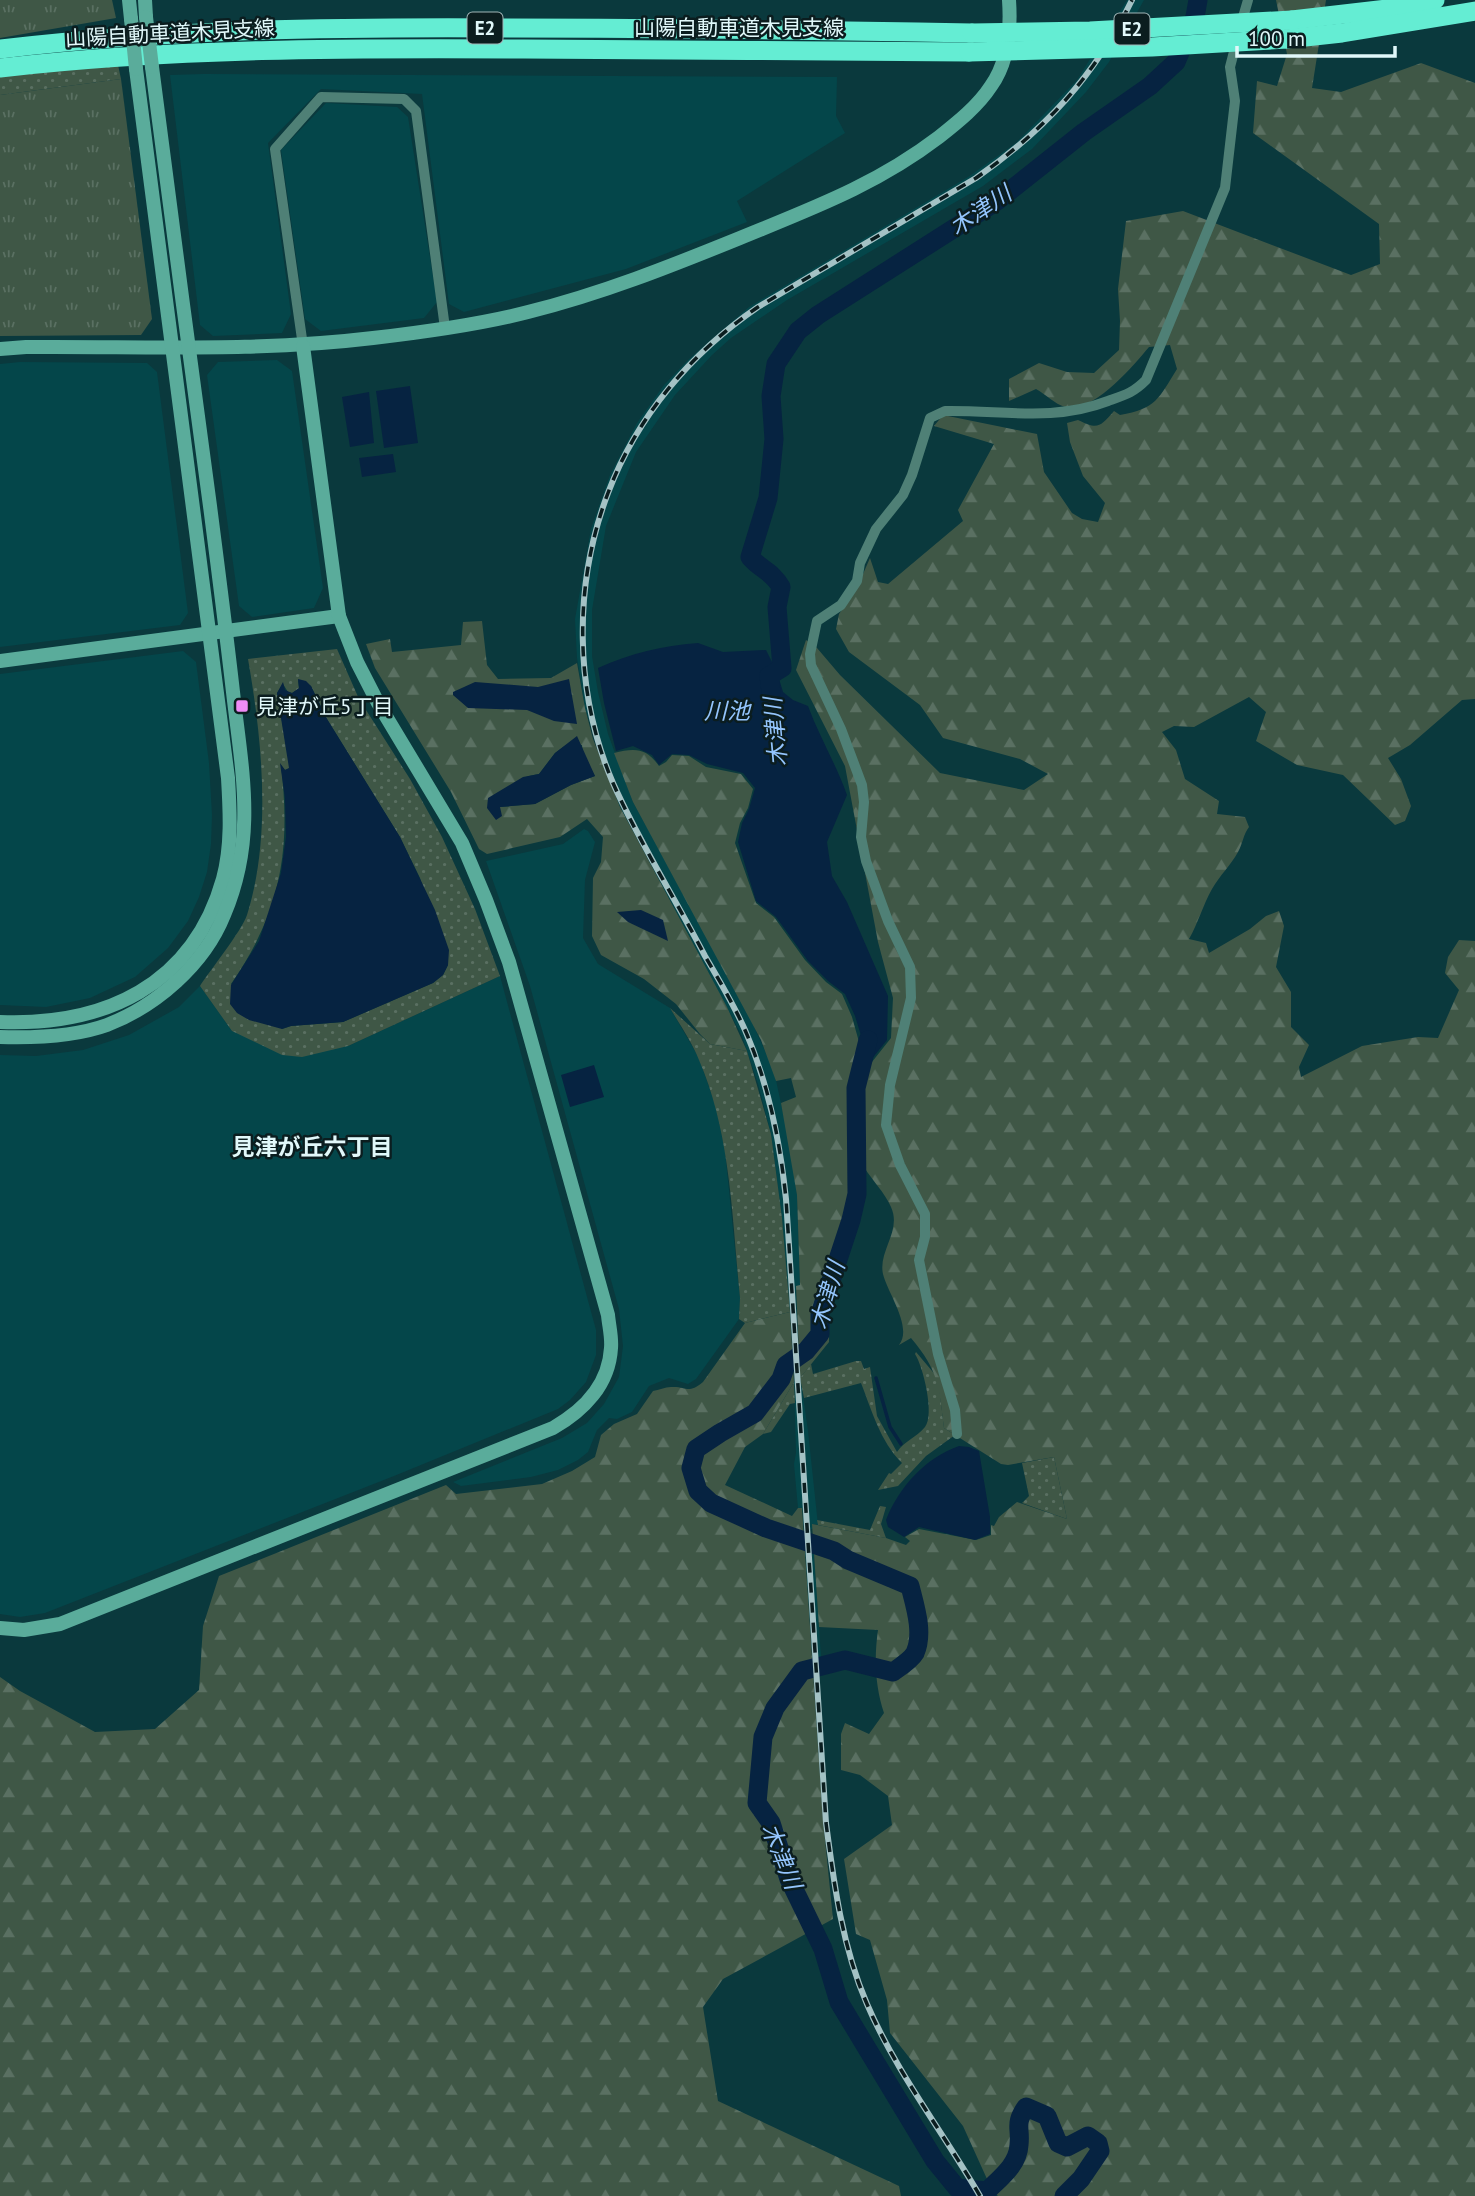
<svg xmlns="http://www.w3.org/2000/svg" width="1475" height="2196" font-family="'PT Sans','Noto Sans JP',sans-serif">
  <defs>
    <pattern id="grass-dots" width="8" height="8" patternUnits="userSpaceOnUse" patternTransform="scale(1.75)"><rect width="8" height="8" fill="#3f5746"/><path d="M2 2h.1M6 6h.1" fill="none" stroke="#5a7062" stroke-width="1.8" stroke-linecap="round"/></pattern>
    <pattern id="forest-firs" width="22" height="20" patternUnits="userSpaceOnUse" patternTransform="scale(1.75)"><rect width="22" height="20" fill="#3f5746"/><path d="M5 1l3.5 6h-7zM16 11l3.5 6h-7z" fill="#5a7062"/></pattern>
    <pattern id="park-tufts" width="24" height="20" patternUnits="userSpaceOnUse" patternTransform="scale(1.75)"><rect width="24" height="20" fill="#3f5746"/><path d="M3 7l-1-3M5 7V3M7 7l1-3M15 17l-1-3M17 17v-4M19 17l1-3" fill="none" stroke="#5a7062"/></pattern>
  </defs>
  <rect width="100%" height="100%" fill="#0a393d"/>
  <g fill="#04464a">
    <polygon points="1127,0 1144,0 1109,62 1086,92 1032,149 983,186 787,300 731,338 712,355 675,395 636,452 606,526 592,610 592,656 598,692 608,734 633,802 747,1011 774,1071 791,1150 797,1195 800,1286 796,1286 798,1337 792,1337 782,1218 771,1134 758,1084 742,1036 620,807 607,777 585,708 577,658 575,619 591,529 610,475 637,423 664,385 688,360 749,307 968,177 1016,143 1077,80"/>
    <polygon points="204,74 837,77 836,116 845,133 737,201 747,222 626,269 464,312 449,304 422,94 321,89 268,143 291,314 282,333 213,336 200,325 170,75"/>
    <polygon points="326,103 397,107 408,117 437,302 424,318 321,331 305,319 281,150"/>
    <polygon points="277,360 292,371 323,588 314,608 252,617 239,606 207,375 218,362"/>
    <polygon points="20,362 147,363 157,372 188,613 180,625 0,647 0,364"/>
    <polygon points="183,651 196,662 209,763 212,815 211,844 207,872 199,897 188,921 168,948 135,977 90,998 46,1007 0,1005 0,674"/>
    <polygon points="584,829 588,831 595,842 585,880 583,938 598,964 670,1008 699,1058 716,1107 725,1151 740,1298 739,1319 696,1379 688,1384 669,1378 649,1386 632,1412 617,1419 609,1418 597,1430 588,1452 578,1460 558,1470 531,1477 461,1486 453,1482 562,1438 587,1423 604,1404 619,1377 623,1346 619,1309 530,986 486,861 563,844"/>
    <polygon points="500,976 596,1330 596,1355 586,1382 570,1400 558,1409 394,1476 45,1613 20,1617 0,1614 0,1055 36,1056 83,1050 129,1035 179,1007 200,986 232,1031 348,1046"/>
    <polygon points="794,1382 801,1382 808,1431 818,1525 813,1524 813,1529 804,1530 802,1508 798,1508 794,1464 796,1453"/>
    <polygon points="805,1553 814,1553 821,1657 812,1658"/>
  </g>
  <g fill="url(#grass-dots)" fill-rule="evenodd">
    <polygon points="118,65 121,79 0,95 0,76"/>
    <path d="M337,649l22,50 51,80 32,58 33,72 25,67 -152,70 -46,11 -20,-2 -50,-24 -32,-45c11,-17 41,-54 47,-71 25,-79 15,-176 1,-256zM298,680l13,6 16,33 73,118 20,41 28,87 -5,10 -10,8 -90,39 -52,4 -9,3 -51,-45c50,-72 60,-133 50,-219l4,5 5,-2 -13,-75 6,-9 5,8 4,1 7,-4z"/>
    <path d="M670,1008l40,36 37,7 24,83 11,84 8,94 -45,11 -6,-4 1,-21c-8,-80 -9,-164 -41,-238 -7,-18 -19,-35 -29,-52z"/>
    <path d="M916,1352l22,26 6,50 11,7 -29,21 -28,30 -20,4 11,-17 2,1 11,-11c-22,-22 -30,-52 -41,-80l-57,15 -4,-20 11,-14 2,10 43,-13h5l3,8 6,-2 7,49 20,36c7,-11 19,-14 28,-25 10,-12 -2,-61 -10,-73z"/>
    <polygon points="794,1382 795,1403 790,1404 771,1432 763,1434"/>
    <polygon points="1054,1457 1067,1519 1022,1503 1029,1496 1022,1463"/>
    <polygon points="880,1506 886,1507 881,1524 886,1538 818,1525 817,1520 870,1530"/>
  </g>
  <g fill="url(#forest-firs)" fill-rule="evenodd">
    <path d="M1276,0h50l-14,88 29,4 80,-29 54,20v616l-13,1 -52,45 -22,13 13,21 10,27 -6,15 -10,4 -52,-50 -46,-10 -41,-24 10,-29 -17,-15 -55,30 -20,-1 -12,6 14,18 9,29 34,22 -2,13 28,3 4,10c-6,8 -6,16 -11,25 -7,13 -18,23 -26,37 -9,16 -14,34 -23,50l17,4 3,10 41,-24 16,-13 13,-5 5,15 -8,41 15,25v35l18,18 -10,22 2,10 61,-31 56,-9 20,1 21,-48 -14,-17 3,-16 11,-17 16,1v1255h-477l-6,-6 -29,-64 -73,-93 -3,-33 -17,-60 -14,-6 -12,-75 48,-34 -4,-29 -28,-21 -19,-5v-36l4,-11 24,11 15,-21c-9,-27 -10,-55 -6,-83l-59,-3 -7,-103 74,14 20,7 4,-4 -5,-4 14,-8 57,11 15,-5v-10l3,1 5,-9 18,-15 50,17 -13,-62 -46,8 -7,-1 -57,-36c-5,-41 -5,-57 -33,-90l-12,7c14,-18 -11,-51 -16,-71 -5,-23 19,-43 8,-67 -6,-14 -19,-27 -27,-40l-11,21 -12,50 -19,52 7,16v36l-29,36 -4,-92 4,-1 -3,-90 -16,-92 15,-6 -5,-19 -15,3 -15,-41 -128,-238 -19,-49c20,-5 32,-6 45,13l7,-4 6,-7 17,1 17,11 35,7 12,15 -5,19 -8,15 -5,20 21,60 18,14 31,43 21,22 16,12 10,23 7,25 -5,22 14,3 23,-29 2,-40 -15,-56 -33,-176 -49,-96 10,-30 11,8 23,27 100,98 84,17 24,-16 -28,-15 -77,-21 -23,-33 -71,-53 -13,-23 3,-15 17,-24 14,-32 8,24 10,2 75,-63 -5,-11 36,-66 -60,-18 9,-11 94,19 7,38 28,41 10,6 16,3 7,-19 -22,-27 -13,-34 -3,-19 11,-3c20,10 22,7 36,-9l6,4c36,-6 39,-17 57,-46l-7,-24 -21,2c-16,19 -56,67 -84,60 -10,-3 -20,-13 -29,-18l-27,12v-22l30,-16 28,9 27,1 25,-23 1,-29 -2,-32 8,-68 57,-10 168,64 29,-11 -1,-40 -126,-91 4,-52 20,5 10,-32z"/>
    <path d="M482,621l5,44 11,14 53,-1 26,-15 8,45 8,31 27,68 107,200 20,44 -37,-7 -10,-10 -24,-30 -32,-25 -43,-24 -9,-19 1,-58 8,-16 2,-25 -16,-18 -27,18 -73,17 -8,-5 -28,-57 -76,-124 -9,-24 24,-5 2,13 69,-7 2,-23zM566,745h16l1,9 12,22 -24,9 -36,19 -35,3c12,-22 14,-29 39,-33l16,-21z"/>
    <path d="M790,1312l4,70 -31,52 -18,13 -20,38 67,31 6,-8h4l21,312 10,99 -110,60 -20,28 15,94 181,85 2,10h-901v-519l20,14 75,41 60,-3 44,-39 4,-64 16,-50 227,-91 10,9 86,-10 30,-13 23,-14 6,-22 13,-11 23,-10 16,-23c6,-1 12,-4 18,-4 16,-1 16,8 32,-5l42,-59z"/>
  </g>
  <g fill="url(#park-tufts)">
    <polygon points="0,0 112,0 116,18 0,38"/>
    <polygon points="121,79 152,319 141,335 0,336 0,95"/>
  </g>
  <g fill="#062341">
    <polygon points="410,386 418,443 384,448 376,391"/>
    <polygon points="369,392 374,443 350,447 342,397"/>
    <polygon points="393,454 396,472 362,477 359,458"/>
    <path d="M698,643l25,9 43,-2 11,22 6,20 10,8 15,6c11,30 28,58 39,89l-20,47 5,34 15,26 41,94 -1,44 -20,25 -10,-4 6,-19 -8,-26 -10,-22 -17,-13 -20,-20 -32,-44 -20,-16 -18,-59 4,-19 7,-14 6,-21 -12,-15 -36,-9 -18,-9 -17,-1 -13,11 -7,-10 -19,-9 -17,5 -12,-48 -6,-35c33,-15 64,-22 100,-25z"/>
    <polygon points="298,679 306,681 311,686 327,719 400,837 435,910 449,950 448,965 443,975 433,983 343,1022 291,1026 282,1029 249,1020 237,1013 230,1004 231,985 259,941 281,873 286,837 285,798 280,763 285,770 289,768 277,693 283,682 285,690 292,693 299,688"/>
    <polygon points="569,679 577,724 554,721 527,710 468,708 453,695 453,692 475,682 538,687"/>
    <polygon points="577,736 595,776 571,785 535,804 500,807 502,816 496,820 487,808 488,798 523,777 539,774 555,753"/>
    <polygon points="641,910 663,920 668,941 628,922 617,912"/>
    <polygon points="594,1065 604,1097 570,1107 561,1075"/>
    <path d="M959,1446l10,1 10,4 11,66v17l-15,6 -56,-13 -15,10 -16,-10 -2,-7c13,-33 39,-62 73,-74z"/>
  </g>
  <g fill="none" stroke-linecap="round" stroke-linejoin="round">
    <polyline stroke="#062341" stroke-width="3.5" points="876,1378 890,1427 901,1444"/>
    <g stroke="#062341" stroke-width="19">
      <path d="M771,692l-2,-16 13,-8 -5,-61 4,-20c-9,-16 -20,-17 -31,-30l18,-59 6,-59 -3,-43 5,-32 22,-33 20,-16 179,-114 87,-69 66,-46 26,-24 19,-45 3,-17"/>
      <path d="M868,1040l-12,48 1,106 -6,26 -31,94v20l-14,17 -20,14 -5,14 -26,34 -35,20 -24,16 -5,19 7,23 13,12 55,25 68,23 14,9 62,26c5,20 14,47 5,67 -4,7 -15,14 -22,19l-48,-12 -43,11 -27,37 -12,29 -6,66 14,20 18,56 34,70 16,53 96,159 22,27 30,3c13,-13 31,-26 32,-46 2,-18 -5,-20 7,-38l21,9 11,27 9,4 21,-11 10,7 2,8 -19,28 -17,17"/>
    </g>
    <g stroke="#4f8076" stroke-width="10">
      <polyline points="1241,24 1248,0"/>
      <polyline points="303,346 275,149 321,97 404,99 416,111 445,328"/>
      <path d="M957,1434l-2,-24 -17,-56 -19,-94 6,-23v-23l-25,-49 -14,-40 4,-40 21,-87 -1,-31 -22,-46 -22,-60 -5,-24 3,-35 -2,-17 -21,-56 -30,-64 -1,-11 7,-33 24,-16 16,-24 3,-18 16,-34 27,-34 9,-20 18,-57 15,-7c58,-1 108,11 163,-10 17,-6 25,-8 38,-21l79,-192 10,-87 -5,-34 7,-27"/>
    </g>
    <g stroke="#5aac9b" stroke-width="14">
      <polyline points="129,0 131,19"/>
      <polyline points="145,0 146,17"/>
      <path d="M0,349l26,-2c116,-1 232,5 347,-9 52,-6 105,-13 155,-26 73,-18 143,-46 212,-74 73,-30 136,-53 199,-101 19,-15 39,-31 52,-51 17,-24 20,-58 18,-86"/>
      <polyline points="0,661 339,616"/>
      <path d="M0,1022c104,4 193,-36 223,-143 9,-33 7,-68 5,-101l-92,-709"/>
      <path d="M0,1037c34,1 74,0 107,-12 49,-19 97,-60 117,-110 33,-78 18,-143 9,-223 -7,-62 -15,-124 -23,-186 -20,-146 -39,-293 -58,-439"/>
      <path d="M0,1628l24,2 36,-6 493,-196c30,-17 56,-43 58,-80 1,-11 -2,-22 -3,-33l-99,-353 -23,-62 -24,-57 -84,-140 -21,-41 -18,-46 -36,-270"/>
    </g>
    <g stroke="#64edd3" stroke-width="19">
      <polyline points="1292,20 1404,7 1435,0"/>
      <polyline points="1287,39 1342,33 1475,11"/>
      <path d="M0,49c168,-20 337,-22 507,-21 155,0 310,2 465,5"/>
      <path d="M0,68c174,-20 349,-20 524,-19 148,1 297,2 445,3"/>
    </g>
    <defs>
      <path id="rail" d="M980,2196c-37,-64 -84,-124 -113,-192 -25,-58 -33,-120 -41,-181l-40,-624c-6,-58 -17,-114 -41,-169 -11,-25 -26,-50 -40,-74 -30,-58 -66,-114 -92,-173 -39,-91 -40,-198 -5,-290 29,-77 83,-140 150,-186l218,-129c69,-48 119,-102 156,-178"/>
    </defs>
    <use href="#rail" stroke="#a4c2c5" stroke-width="6"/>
    <use href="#rail" stroke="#0b1d1f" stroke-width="3.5" stroke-dasharray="10" stroke-linecap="butt"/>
    <g stroke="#5aac9b" stroke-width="14">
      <polyline points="146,17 152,67"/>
      <polyline points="131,19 136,69"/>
    </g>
    <g stroke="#64edd3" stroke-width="19">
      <polyline points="972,33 1090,31 1292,20"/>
      <polyline points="969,52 1152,47 1287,39"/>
    </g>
  </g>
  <rect fill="#ef8bf6" stroke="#0b1d1f" stroke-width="2.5" x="235" y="699" width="14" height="14" rx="3.5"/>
  <g text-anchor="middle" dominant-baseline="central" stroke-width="5" stroke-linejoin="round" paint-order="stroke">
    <g fill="#0b1d1f" stroke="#a1b6b8" stroke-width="2">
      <rect x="467.5" y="12.5" width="35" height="31" rx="5"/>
      <rect x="1114.5" y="13.5" width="35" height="31" rx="5"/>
    </g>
    <g font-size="19" font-weight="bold" fill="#e1f8fa">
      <text x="485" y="28">E2</text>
      <text x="1132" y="29">E2</text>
    </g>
    <g font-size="21" fill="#e1f8fa" stroke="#0b1d1f">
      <text x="739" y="27">山陽自動車道木見支線</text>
      <text transform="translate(170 33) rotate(-3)">山陽自動車道木見支線</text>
    </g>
    <g font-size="21" fill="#e1f8fa" stroke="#0b1d1f" text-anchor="start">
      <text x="256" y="706">見津が丘5丁目</text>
    </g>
    <g font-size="23" font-style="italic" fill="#94c5fd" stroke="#0b1d1f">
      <text transform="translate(980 210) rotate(-34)">木津川</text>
      <text x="727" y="710">川池</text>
      <text transform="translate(775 732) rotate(-95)">木津川</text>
      <text transform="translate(827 1295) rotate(-74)">木津川</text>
      <text transform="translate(782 1856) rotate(68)">木津川</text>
    </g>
    <g font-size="23" font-weight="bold" fill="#e1f8fa" stroke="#0b1d1f">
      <text x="312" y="1146">見津が丘六丁目</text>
    </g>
  </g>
  <path d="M1237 46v10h158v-10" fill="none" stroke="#e1f8fa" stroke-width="3.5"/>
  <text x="1248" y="46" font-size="21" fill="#e1f8fa" stroke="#0b1d1f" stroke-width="5" paint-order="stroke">100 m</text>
</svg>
